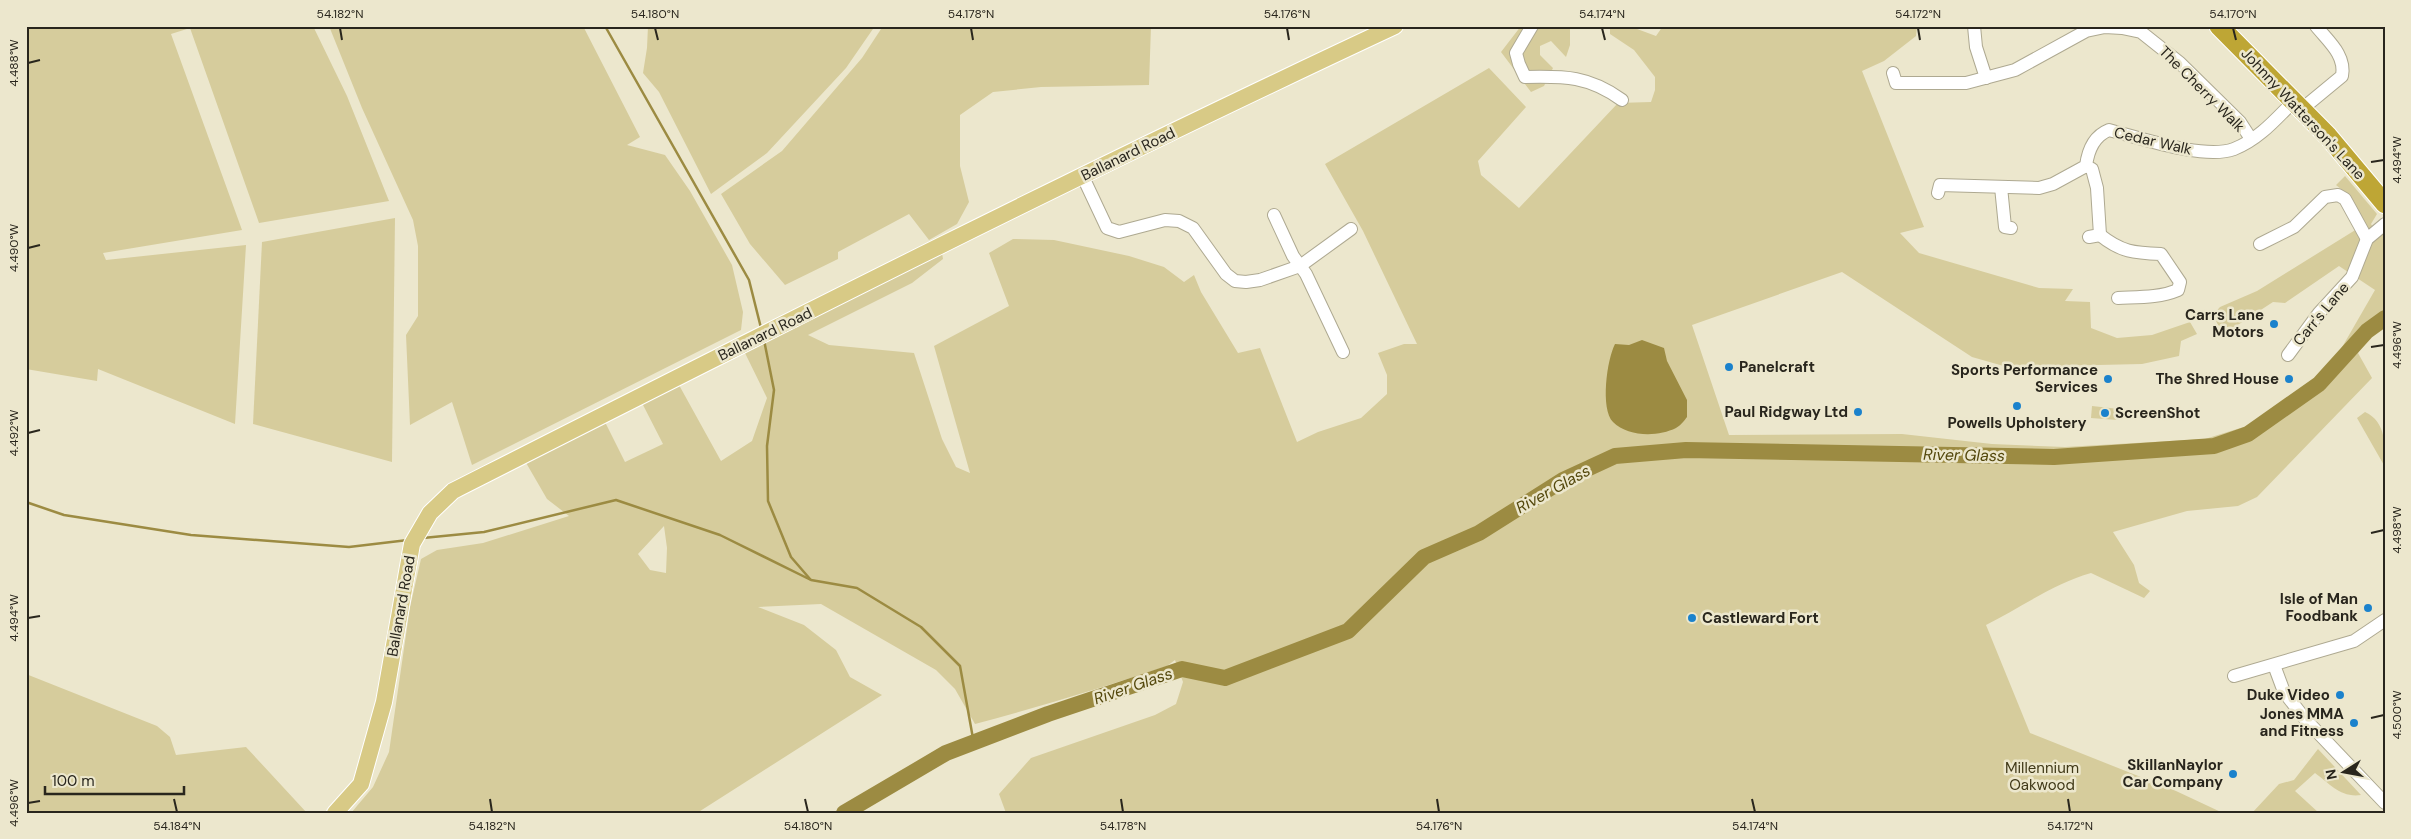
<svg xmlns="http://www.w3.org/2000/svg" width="2411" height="839" font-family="'DM Sans',sans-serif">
  <rect width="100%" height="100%" fill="#ece7cd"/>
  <g fill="#d6cc9c" fill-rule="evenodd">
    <polygon points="26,26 313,26 347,96 389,201 259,223 190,28 171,34 242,230 103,253 106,260 246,245 235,424 98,369 97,381 26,369"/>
    <polygon points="329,26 583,26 640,137 627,145 665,155 690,191 732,265 743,312 741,330 472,465 452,402 410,425 406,335 418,316 418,246 413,220 362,108"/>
    <polygon points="648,26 875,26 846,68 767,153 711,194 659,92 643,73 647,48"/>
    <polygon points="883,26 1151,26 1149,85 1041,87 993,92 960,115 960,166 969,202 957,224 929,240 909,214 838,252 838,259 785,285 750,244 721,194 782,151 862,58"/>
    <polygon points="1521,26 1570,26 1570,45 1566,57 1551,41 1540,46 1540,55 1553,68 1544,86 1531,92 1501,52"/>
    <path d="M1610,26h19l27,10 7,-10h254l-1,10 -32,25 -22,10 62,156 -24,6 19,20 120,35 34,1 -8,12 25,1 1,26 26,10 35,-3 38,-13 7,12 -16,7 -2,15 -37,8 -135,3 -35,-10 -130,-85 -150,53 37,110 173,-1 90,10 73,3 140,-8 45,-14 76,-50 49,-85 -36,-24 -54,37 -12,-1 -46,30 -9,-7 -5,-10 7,-8 37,-16 108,-67 -18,-30 -11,-9 9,-9 32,38 -6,10 8,13 6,-5v91l-20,19 -7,11 14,25 -115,119 -19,9 -51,5 -74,21 21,33 5,18 11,8 -6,7 -53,-25c-36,10 -71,35 -105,52l44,108 146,58 47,22h-1217l-7,-19 32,-36 124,-43 21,-11 7,-22 -8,-22 -8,6c-63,21 -127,41 -192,58l-20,-35 -19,-19 -115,-66 -63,3 46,18 32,25 14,27 32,18 -185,118h-346l22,-26 16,-35 21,-145 11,-48 16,-9 46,-7 86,-27 -22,-17 -22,-38 80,-39 20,40 38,-18 -21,-41 37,-18 42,76 31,-20 15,-43 -23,-47 198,-98 1,6 -31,24 -104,52 21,10 85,8 28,86 14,28 14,6 -36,-127 75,-40 -20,-53 24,-14 41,1 75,16 35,11 20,15 10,-7 7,17 37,61 22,-5 37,94 21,-10 43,-14 26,-24v-19l-9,-22 26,-9h13l-54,-113 -38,-67 164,-96 37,39 -48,54 3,14 38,33 99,-105 33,-1 4,-12v-13l-21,-27 -24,-16zM664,526l3,22 -1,25 -16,-3 -12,-16z"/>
    <polygon points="395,218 392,462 253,424 262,242"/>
    <polygon points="2092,406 2119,409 2117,420 2091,418"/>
    <path d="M2365,412c22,10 20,35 20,55l-28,-49z"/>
    <polygon points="26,674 157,726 170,737 176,755 246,747 307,813 26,813"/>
    <path d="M2318,749l43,46c-20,3 -31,-11 -46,-22l-20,18 24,22h-67l27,-29 15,-4z"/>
  </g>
  <path fill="#9c8b42" d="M1642,340l22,8 3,13 20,39v17c-3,4 -7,9 -11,11 -18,9 -48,9 -63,-6 -13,-13 -6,-63 2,-78l14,1z"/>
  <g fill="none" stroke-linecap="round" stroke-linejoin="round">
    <g stroke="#9c8b42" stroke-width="2.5">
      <polyline points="605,26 749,280 761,328"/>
      <polyline points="764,340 774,390 767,446 768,501 791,557 810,579"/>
      <polyline points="26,502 64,515 191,535 349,547 408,540"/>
      <polyline points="423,538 484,532 616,500 720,535 811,580 857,588 921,627 960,666 974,744"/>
    </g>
    <polyline stroke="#9c8b42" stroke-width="16" points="844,813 946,753 1048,714 1182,669 1225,678 1348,631 1424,557 1479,533 1563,480 1615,456 1686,450 2054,457 2214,446 2248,434 2319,384 2367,331 2385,318"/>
    <defs>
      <g id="minor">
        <path d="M1532,26l-16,27 3,11 6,13c40,-1 64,-1 97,23"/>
        <polyline points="1974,26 1976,47 1986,78"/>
        <polyline points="1893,73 1896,83 1966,83 2015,70 2086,31 2105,27 2122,28 2141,32 2180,63 2240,122 2251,139"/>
        <path d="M2302,109l40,-33c4,-21 -14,-35 -26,-50"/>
        <polyline points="2086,166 2092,169 2097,188 2100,235 2089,237"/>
        <polyline points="1083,177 1107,228 1119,232 1165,220 1179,221 1193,228 1226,274 1235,281 1246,282 1260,280 1300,266 1351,229"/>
        <polyline points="2001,187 2005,227 2011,228"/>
        <path d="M1938,193l2,-8 99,3 14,-4 33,-18c2,-16 8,-30 23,-36 32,8 95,30 125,19 24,-9 42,-30 60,-48"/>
        <polyline points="1274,215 1293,256 1306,274 1343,352"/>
        <path d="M2100,235c21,17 34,18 61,19l19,28 -2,8c-19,8 -40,7 -60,8"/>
        <polyline points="2260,244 2294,227 2325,197 2338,195 2345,199 2367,239"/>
        <polyline points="2288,355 2319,313 2352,277 2367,239 2385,224"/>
        <polyline points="2274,665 2284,692 2305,719 2385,803"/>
        <polyline points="2234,676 2354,641 2385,620"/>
      </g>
      <path id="major" d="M335,813l26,-29 23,-82 28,-158 18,-31 23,-22c312,-158 625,-317 942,-465"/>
      <polyline id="highway" points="2219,26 2328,136 2385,204"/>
    </defs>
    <use href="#minor" stroke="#aea991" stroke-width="14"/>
    <use href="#major" stroke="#fff" stroke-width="18"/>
    <use href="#highway" stroke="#fff" stroke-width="21"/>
    <use href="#minor" stroke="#fff" stroke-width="12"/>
    <use href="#major" stroke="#d8ca86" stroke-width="16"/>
    <use href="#highway" stroke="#bea635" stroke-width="19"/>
  </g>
  <path fill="none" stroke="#29261d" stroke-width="2" d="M340,28l2,12M655,28l3,12M971,28l2,12M1287,28l2,12M1602,28l3,12M1918,28l2,12M2233,28l3,12M28,63l12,-3M2371,162l13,-2M28,248l12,-3M2371,347l13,-2M28,433l12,-3M2371,533l13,-3M28,618l12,-2M2371,718l13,-3M174,799l3,13M490,799l2,13M805,799l3,13M1121,799l2,13M1437,799l2,13M1752,799l3,13M2068,799l2,13M28,803l12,-2"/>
  <g fill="#1b82cc" stroke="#ece7cd" stroke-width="2">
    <circle cx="2274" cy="324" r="5"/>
    <circle cx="1729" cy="367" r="5"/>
    <circle cx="2108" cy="379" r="5"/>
    <circle cx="2289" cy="379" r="5"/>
    <circle cx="2017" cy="406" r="5"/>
    <circle cx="1858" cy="412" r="5"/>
    <circle cx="2105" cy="413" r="5"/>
    <circle cx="2368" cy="608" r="5"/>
    <circle cx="1692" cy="618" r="5"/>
    <circle cx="2340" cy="695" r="5"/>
    <circle cx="2354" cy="723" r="5"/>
    <circle cx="2233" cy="774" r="5"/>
  </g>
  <g text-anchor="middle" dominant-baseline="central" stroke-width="5" stroke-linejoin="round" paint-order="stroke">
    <g font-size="15" fill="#29261d" stroke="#ece7cd">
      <text transform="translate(2202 89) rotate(45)">The Cherry Walk</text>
      <text transform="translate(2303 114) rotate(47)">Johnny Watterson's Lane</text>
      <text transform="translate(2153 141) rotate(13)">Cedar Walk</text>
      <text transform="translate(1128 154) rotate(-26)">Ballanard Road</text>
      <text transform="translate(2321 314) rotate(-50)">Carr's Lane</text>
      <text transform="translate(765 334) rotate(-26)">Ballanard Road</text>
      <text transform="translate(401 606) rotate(-80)">Ballanard Road</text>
    </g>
    <g font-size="15" font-weight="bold" fill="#29261d" stroke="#ece7cd" text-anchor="end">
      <text x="2264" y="315">Carrs Lane<tspan x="2264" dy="17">Motors</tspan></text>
      <text x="1739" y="367" text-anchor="start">Panelcraft</text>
      <text x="2098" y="370">Sports Performance<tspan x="2098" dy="17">Services</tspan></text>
      <text x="2279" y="379">The Shred House</text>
      <text x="1848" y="412">Paul Ridgway Ltd</text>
      <text x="2115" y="413" text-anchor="start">ScreenShot</text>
      <text x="2017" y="423" text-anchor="middle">Powells Upholstery</text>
      <text x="2358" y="599">Isle of Man<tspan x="2358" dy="17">Foodbank</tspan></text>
      <text x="1702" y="618" text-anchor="start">Castleward Fort</text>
      <text x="2330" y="695">Duke Video</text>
      <text x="2344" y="714">Jones MMA<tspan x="2344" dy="17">and Fitness</tspan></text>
      <text x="2223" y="765">SkillanNaylor<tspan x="2223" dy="17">Car Company</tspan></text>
    </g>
    <g font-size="15" fill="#403918" stroke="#ece7cd">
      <text x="2042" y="768">Millennium<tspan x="2042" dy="17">Oakwood</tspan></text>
    </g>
    <g font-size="16" font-style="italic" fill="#53470b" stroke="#ece7cd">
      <text transform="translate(1964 455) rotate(1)">River Glass</text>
      <text transform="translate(1553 489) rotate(-29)">River Glass</text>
      <text transform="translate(1133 686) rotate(-19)">River Glass</text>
    </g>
  </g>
  <rect width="2411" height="839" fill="none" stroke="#ece7cd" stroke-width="55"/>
  <g transform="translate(2344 772) rotate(259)" stroke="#ece7cd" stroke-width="4" paint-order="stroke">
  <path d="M0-4L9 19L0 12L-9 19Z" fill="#29261d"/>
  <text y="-8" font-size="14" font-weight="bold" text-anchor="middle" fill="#29261d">N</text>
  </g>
  <path d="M45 786v8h139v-8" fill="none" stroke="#29261d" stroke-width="2.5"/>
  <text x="52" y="786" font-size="15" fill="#29261d" stroke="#ece7cd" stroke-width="4" paint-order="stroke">100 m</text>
  <rect x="28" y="28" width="2356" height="784" fill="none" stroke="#29261d" stroke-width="2"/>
  <g font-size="12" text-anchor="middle" fill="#29261d">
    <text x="340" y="18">54.182°N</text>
    <text x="655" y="18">54.180°N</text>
    <text x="971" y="18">54.178°N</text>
    <text x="1287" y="18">54.176°N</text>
    <text x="1602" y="18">54.174°N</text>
    <text x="1918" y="18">54.172°N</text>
    <text x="2233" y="18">54.170°N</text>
    <text transform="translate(14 63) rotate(-90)" y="4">4.488°W</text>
    <text transform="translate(2397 160) rotate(-90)" y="4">4.494°W</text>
    <text transform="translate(14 248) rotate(-90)" y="4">4.490°W</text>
    <text transform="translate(2397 345) rotate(-90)" y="4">4.496°W</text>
    <text transform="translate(14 433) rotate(-90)" y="4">4.492°W</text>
    <text transform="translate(2397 530) rotate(-90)" y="4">4.498°W</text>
    <text transform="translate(14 618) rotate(-90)" y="4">4.494°W</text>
    <text transform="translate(2397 715) rotate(-90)" y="4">4.500°W</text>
    <text transform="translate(14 803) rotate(-90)" y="4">4.496°W</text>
    <text x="177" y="830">54.184°N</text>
    <text x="492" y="830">54.182°N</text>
    <text x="808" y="830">54.180°N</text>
    <text x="1123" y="830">54.178°N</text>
    <text x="1439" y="830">54.176°N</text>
    <text x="1755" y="830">54.174°N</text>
    <text x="2070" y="830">54.172°N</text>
  </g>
</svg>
